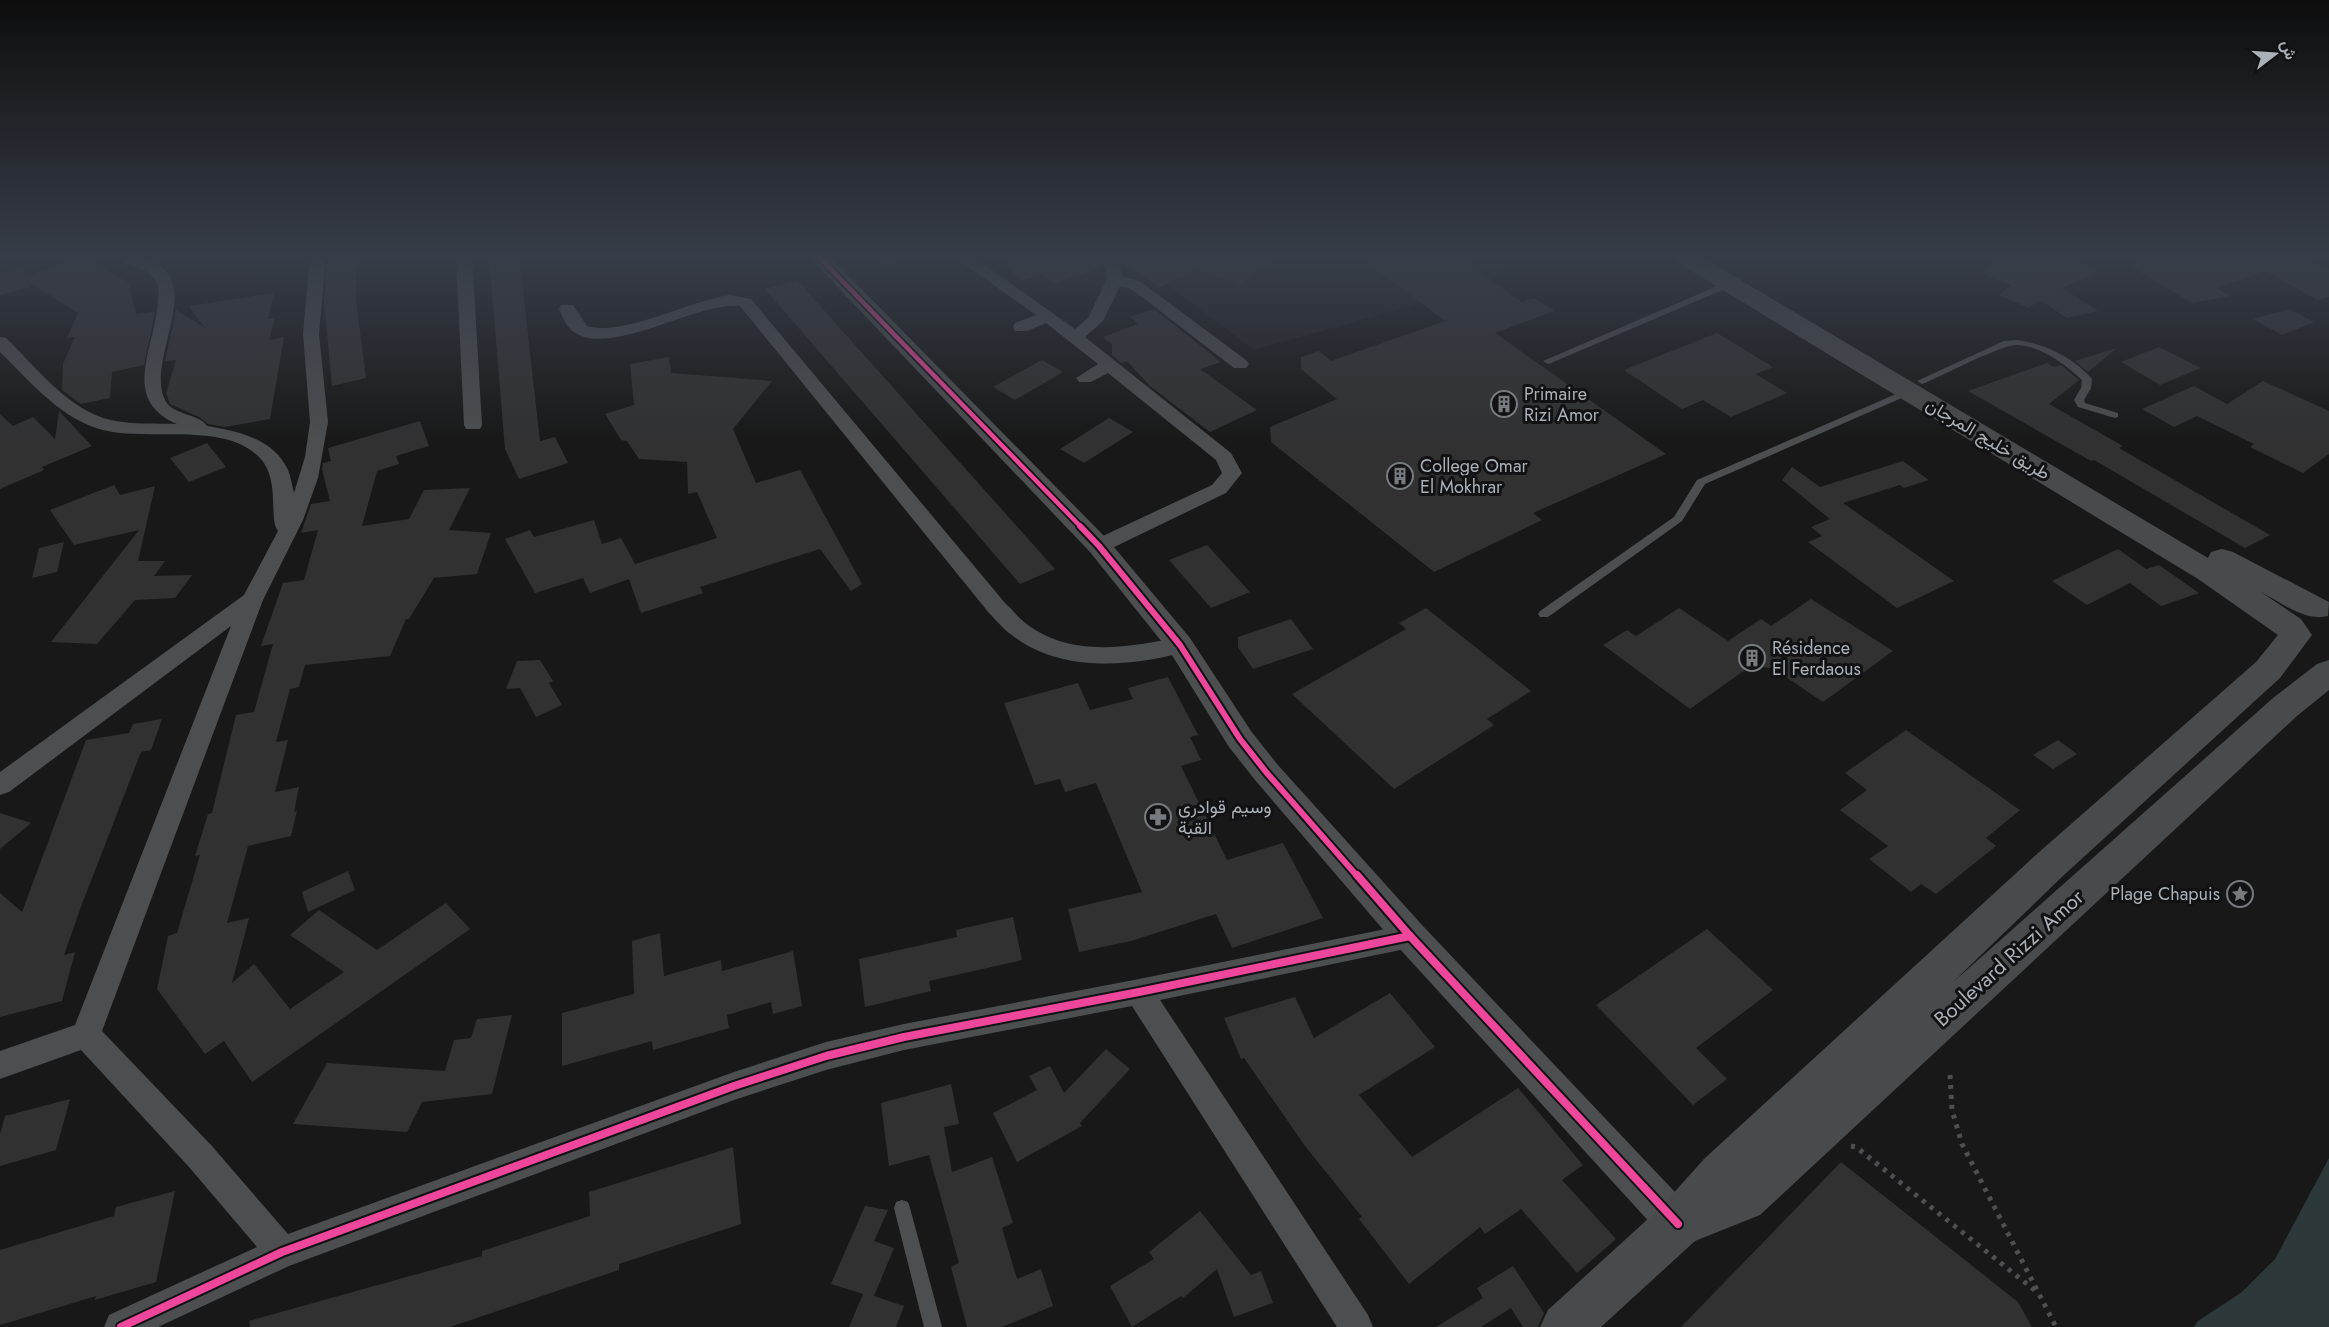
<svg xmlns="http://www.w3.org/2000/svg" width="2329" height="1327" font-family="Jost,Vazirmatn,sans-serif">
  <rect width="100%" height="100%" fill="#181818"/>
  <polygon fill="#222223" points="1139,256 1523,256 1525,258 1491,280 1440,298 1254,350 1141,265"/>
  <polygon fill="#2d383b" points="2329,1158 2329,1327 2194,1327 2198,1321 2242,1292 2275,1259"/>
  <g fill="#313132">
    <polygon points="80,256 85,256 129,283 136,314 155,312 144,365 112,372 110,398 81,404 62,390 63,364 75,337 67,338 78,313 27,281 30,287 0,295 0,274 22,268 26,277"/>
    <polygon points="328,256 356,256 356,300 366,378 332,386 324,302"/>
    <polygon points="489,256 519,256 540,441 555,437 568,463 519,479 505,449"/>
    <polygon points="1000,256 1100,256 1102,268 1053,284 1044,274 1020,281"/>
    <polygon points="1120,256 1244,256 1268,264 1241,285 1199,270 1159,287 1122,263"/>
    <polygon points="1358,256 1455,256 1522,302 1534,298 1554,311 1495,333 1666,454 1533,513 1542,520 1434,572 1271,442 1270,427 1337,399 1301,369 1301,357 1319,351 1331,361 1445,321"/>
    <polygon points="2004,256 2066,256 2098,272 2062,288 2098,311 2067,318 2040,300 2029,308 1999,295 2011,285 1981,274"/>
    <polygon points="2153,256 2299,256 2329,270 2329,297 2317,300 2266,271 2216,288 2230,296 2192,303 2128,265"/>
    <polygon points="797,280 1055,569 1020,584 765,289"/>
    <polygon points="274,293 268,319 275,318 269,340 284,337 270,419 225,427 208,424 199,417 170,404 166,393 176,360 165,361 176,310 204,327 189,306"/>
    <polygon points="1154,309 1221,362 1200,369 1257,410 1210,432 1150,386 1127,361 1121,363 1112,355 1112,344 1103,337 1138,324 1130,317"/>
    <polygon points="2290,309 2314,322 2282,335 2253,319"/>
    <polygon points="1717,333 1773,367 1756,374 1787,393 1731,417 1703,400 1682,409 1624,370"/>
    <polygon points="2159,347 2201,368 2160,385 2121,362"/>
    <polygon points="2117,348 2088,372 2075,361"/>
    <polygon points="669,357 671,373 772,381 733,429 756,483 800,470 862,584 851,591 820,549 700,587 703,593 641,613 629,579 590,593 583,578 535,593 505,539 530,530 534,537 594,520 602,544 621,538 635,564 717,538 697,492 688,494 687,462 639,459 627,441 621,440 605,414 634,405 630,364"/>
    <polygon points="1042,360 1063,372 1015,400 993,387"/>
    <polygon points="2047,363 2054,367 2061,365 2079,380 2049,404 2123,446 2119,448 2270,535 2245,548 2094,460 2091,461 1968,391"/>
    <polygon points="2263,381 2329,411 2329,454 2303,473 2250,447 2254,444 2197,416 2174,427 2142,409 2194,386 2227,404"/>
    <polygon points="59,411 92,446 42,467 44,470 0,489 0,414 13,426 33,417 55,439"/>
    <polygon points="1109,418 1133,432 1084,463 1060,449"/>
    <polygon points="420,421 429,446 396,456 399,464 377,471 362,526 409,519 424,490 470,488 449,530 491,533 477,574 434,578 409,619 406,619 390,656 305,665 299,687 290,689 276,742 288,740 275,792 299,787 294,812 297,811 291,836 248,846 227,923 249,918 232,983 254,964 290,1009 344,972 290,935 319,910 377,950 446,903 470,929 252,1082 224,1041 205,1054 157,989 168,936 177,933 200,855 195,856 208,814 212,813 236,715 254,712 273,644 261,646 283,583 304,580 318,530 301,533 311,504 330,501 322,469 323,463 331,461 328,448"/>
    <polygon points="207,443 226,467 189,482 170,458"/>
    <polygon points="1903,461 1929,480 1904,488 1900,485 1843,503 1954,581 1897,608 1808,542 1822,536 1811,527 1830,519 1782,480 1792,467 1820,487"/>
    <polygon points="114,485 120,495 155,486 138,561 165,561 154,576 192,575 175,598 135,600 97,644 51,642 139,530 74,545 50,510"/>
    <polygon points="64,542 57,572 32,578 39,548"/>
    <polygon points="1207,545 1250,592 1211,608 1169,560"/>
    <polygon points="2118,549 2146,569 2159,565 2199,593 2161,606 2130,583 2087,605 2052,581"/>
    <polygon points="1811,599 1893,651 1823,702 1774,669 1752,665 1690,709 1603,645 1627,630 1636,636 1679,608 1728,641 1761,619 1771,626"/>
    <polygon points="1426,608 1531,691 1487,719 1494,725 1394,789 1292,694 1406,629 1399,623"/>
    <polygon points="1291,619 1313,649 1253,669 1238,647 1238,637"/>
    <polygon points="540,660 553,681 549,683 562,705 536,717 520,688 506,689 517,661"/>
    <polygon points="1168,677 1198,735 1190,737 1201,760 1181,766 1227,860 1283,843 1323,918 1232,948 1216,914 1131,941 1079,952 1068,909 1142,892 1096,783 1065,792 1060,779 1035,785 1004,703 1078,683 1090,710 1133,699 1128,688"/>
    <polygon points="162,719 151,750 141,752 82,904 64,955 75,952 62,1001 0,1017 0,893 22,912 86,740 129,733 133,724"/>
    <polygon points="1906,730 2020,810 1986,838 1996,846 1936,894 1921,884 1911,892 1869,859 1888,846 1840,810 1867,790 1845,773"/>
    <polygon points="2058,740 2077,754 2053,769 2033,755"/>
    <polygon points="0,813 31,823 0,849"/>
    <polygon points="348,871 355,890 308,912 302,892"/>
    <polygon points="1013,917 1022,960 929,981 931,991 865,1007 859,959 957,937 956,930"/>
    <polygon points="1707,929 1773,990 1696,1048 1727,1079 1693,1105 1596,1005"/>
    <polygon points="660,933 664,976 721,960 722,971 793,951 802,1006 773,1014 771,1002 727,1015 729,1028 653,1050 652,1041 562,1066 562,1013 634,994 632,941"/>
    <polygon points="1390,993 1435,1047 1359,1095 1412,1157 1518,1088 1583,1165 1562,1180 1616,1239 1577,1273 1521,1209 1485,1234 1480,1227 1409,1284 1359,1219 1362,1217 1305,1146 1244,1058 1241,1059 1224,1018 1295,997 1314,1038"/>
    <polygon points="512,1015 492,1094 422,1102 407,1132 293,1124 327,1063 445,1071 454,1040 471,1038 477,1019"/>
    <polygon points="1106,1049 1130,1069 1080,1123 1082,1126 1017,1162 993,1113 1037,1090 1029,1076 1050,1066 1064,1093"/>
    <polygon points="951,1084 959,1124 944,1127 952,1172 992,1157 1013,1223 1002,1228 1017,1279 1041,1269 1053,1306 1002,1327 967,1327 951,1267 959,1263 929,1155 889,1166 881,1103"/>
    <polygon points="70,1099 56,1150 0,1166 0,1134 5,1116"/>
    <polygon points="733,1147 741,1224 619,1264 619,1270 450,1327 250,1327 249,1321 482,1256 482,1251 590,1216 589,1192"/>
    <polygon points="1841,1162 2018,1302 2032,1327 1681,1327"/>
    <polygon points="175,1191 156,1282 95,1300 96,1296 0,1325 0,1250 114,1216 116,1207"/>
    <polygon points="865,1206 888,1210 874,1241 894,1248 874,1296 904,1306 896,1327 849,1327 863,1294 831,1284"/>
    <polygon points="1200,1211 1251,1275 1261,1271 1273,1303 1234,1317 1217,1269 1183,1298 1181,1296 1132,1327 1110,1286 1154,1259 1149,1252"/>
    <polygon points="1513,1266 1544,1313 1538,1327 1523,1327 1511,1308 1481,1327 1436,1327 1483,1298 1477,1288"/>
  </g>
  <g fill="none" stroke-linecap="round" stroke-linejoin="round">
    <g stroke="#4e4f52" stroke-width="5" stroke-dasharray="4 6" stroke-linecap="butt">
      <polyline points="1950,1075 1952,1110 1962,1144 2056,1327"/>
      <polyline points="1851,1146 1856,1147 2037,1292"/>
    </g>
    <g fill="#4c4e50" fill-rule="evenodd">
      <polygon points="1729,281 1733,284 1732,286 1551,363 1548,364 1543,361"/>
      <path d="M2017,340c28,4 56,17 75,39l-1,9 -7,12 1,3 33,10v4l-3,1 -37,-11 -4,-7 7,-12 1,-8c-17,-16 -41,-34 -65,-35 -16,0 -74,30 -92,38l-3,1 -5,-3 87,-40z"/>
      <polygon points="1910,388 1915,391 1913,393 1705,484 1682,521 1548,617 1540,617 1538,614 1540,611 1674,517 1697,480"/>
      <polygon points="902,1200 908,1202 910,1208 942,1327 924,1327 894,1208 896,1202"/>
    </g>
    <g fill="#4c4e50" fill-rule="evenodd">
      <path d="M115,256c112,0 27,98 50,144 8,16 34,13 42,26 31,5 67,13 81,44 3,7 4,16 6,23l11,-36 5,-35 -7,-88 7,-78h16l-7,78 9,88 -10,56 -15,42 -40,80 -161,431 109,114 77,89 446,-162 92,-30 78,-18 235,-45 271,-55 10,4 4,8 -4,8 -10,4 -250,52 208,315 5,12h-36l-205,-321 -228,44 -78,20 -92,30 -445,166 -131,61h-54l5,-12 148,-68 -68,-80 -108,-117 -81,29v-28l75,-26 156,-399 -222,166 -9,3v-23l244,-177 34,-64c-10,-12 3,-50 -18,-73 -37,-39 -117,-14 -164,-30 -40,-14 -67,-48 -96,-76v-15l6,1c30,29 63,73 105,82 21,5 44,3 66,4 -54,-23 -26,-70 -20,-113 1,-9 3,-19 0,-28 -7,-17 -32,-15 -42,-27z"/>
      <polygon points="456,256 472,256 482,425 480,429 466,429 464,425"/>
      <path d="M872,256h35c-10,11 -26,12 -35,0z"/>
      <polygon points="953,256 972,256 1075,329 1088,318 1107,279 1102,256 1118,256 1122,276 1141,282 1246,360 1249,364 1246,368 1234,368 1142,297 1129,288 1120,286 1103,321 1085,337 1231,453 1242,473 1226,493 1106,551 1099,553 1092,551 1089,546 1092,541 1212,485 1222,473 1216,460 1108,373 1091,382 1079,382 1076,378 1098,364 1046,323 1027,331 1015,331 1013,327 1015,323 1036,315"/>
      <path d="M730,295l21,4 254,304c8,7 14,16 23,22 45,33 101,22 152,12l8,2 3,6 -3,6c-56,16 -126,22 -175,-15 -9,-6 -16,-15 -24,-23l-249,-307c-42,-5 -131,52 -166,26 -8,-5 -11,-15 -15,-23l2,-4h12l14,21c36,11 104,-26 143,-31z"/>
    </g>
    <polygon fill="#4c4e50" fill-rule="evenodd" points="808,256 829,256 1108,540 1190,638 1251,731 1277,764 1422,925 1692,1210 1698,1224 1692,1238 1678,1244 1664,1238 1398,947 1255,780 1229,747 1170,652 1090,552"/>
    <path fill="#494a4c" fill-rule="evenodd" d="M1672,256h28l508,302 3,-6 11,-3 11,3 96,50 -1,14c-23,6 -46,-13 -67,-24l40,27 11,16 -32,43 -216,197 -112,108 321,-285 44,-34 12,-4v30l-32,26 -537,499 -65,26 -94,86h-61l8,-17 113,-103 43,-48 334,-306 218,-191 22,-27 -80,-56 -523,-318z"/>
    <defs>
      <polyline id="cycleway-far2" points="818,256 1081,527"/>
      <polyline id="cycleway-far1" points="1080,526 1099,546 1180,645 1240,739 1266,772 1358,877"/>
      <g id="cycleway">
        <polyline points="1357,875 1410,936 1678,1224"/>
        <polyline points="121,1327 282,1252 734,1086 826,1056 904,1037 1139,992 1410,936"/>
      </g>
    </defs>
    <use href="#cycleway-far2" stroke="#121214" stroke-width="8"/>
    <use href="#cycleway-far1" stroke="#121214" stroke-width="10"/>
    <use href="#cycleway" stroke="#121214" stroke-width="12"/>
    <use href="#cycleway-far2" stroke="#ed469a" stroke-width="4.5"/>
    <use href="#cycleway-far1" stroke="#ed469a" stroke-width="6"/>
    <use href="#cycleway" stroke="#ed469a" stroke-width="8"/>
  </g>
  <linearGradient id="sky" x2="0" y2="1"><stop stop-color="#0d0d0d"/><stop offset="0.58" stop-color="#373d48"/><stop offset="1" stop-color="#373d48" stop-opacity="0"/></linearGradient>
  <rect width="2329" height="442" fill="url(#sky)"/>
  <defs>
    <symbol id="building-ring" viewBox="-11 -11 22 22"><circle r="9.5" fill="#121214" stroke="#777b80" stroke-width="1.5"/><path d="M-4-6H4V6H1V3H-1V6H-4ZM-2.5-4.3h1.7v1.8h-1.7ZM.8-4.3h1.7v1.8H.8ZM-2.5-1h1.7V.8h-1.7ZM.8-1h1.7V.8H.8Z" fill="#777b80"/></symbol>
    <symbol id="pharmacy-ring" viewBox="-11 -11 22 22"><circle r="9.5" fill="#121214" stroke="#777b80" stroke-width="1.5"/><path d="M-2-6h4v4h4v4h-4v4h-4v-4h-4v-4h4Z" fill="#777b80"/></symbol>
    <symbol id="sight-ring" viewBox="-11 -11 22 22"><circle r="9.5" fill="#121214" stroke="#777b80" stroke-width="1.5"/><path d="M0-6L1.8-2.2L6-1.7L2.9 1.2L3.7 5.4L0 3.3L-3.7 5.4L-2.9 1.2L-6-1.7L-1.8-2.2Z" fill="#777b80"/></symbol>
  </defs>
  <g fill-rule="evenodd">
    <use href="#building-ring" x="1489" y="389" width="30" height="30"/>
    <use href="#building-ring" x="1385" y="461" width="30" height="30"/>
    <use href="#building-ring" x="1737" y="643" width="30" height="30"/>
    <use href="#pharmacy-ring" x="1143" y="802" width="30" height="30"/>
    <use href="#sight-ring" x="2225" y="879" width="30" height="30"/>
  </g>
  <g text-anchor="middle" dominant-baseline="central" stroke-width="6" stroke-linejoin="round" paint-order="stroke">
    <g font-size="18" fill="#aab1b8" stroke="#121214" text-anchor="start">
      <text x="1524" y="394">Primaire<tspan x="1524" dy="21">Rizi Amor</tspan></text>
      <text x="1420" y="466">College Omar<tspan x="1420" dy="21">El Mokhrar</tspan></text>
      <text x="1772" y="648">Résidence<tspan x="1772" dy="21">El Ferdaous</tspan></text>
      <text x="1178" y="807">وسيم قوادري<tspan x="1178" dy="21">القبة</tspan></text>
      <text x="2220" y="894" text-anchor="end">Plage Chapuis</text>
    </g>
    <g font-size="18" fill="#aab1b8" stroke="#121214">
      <text transform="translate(1988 439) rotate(31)">طريق خليج المرجان</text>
    </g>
    <g font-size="21" fill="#aab1b8" stroke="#121214">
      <text transform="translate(2009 958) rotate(-42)">Boulevard Rizzi Amor</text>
    </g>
  </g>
  <g transform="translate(2275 54) rotate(73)" stroke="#121214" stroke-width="4.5" paint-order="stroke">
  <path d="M0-4.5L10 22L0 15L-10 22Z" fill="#aab1b8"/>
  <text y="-9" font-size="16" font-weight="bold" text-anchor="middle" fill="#aab1b8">ش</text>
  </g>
</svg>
